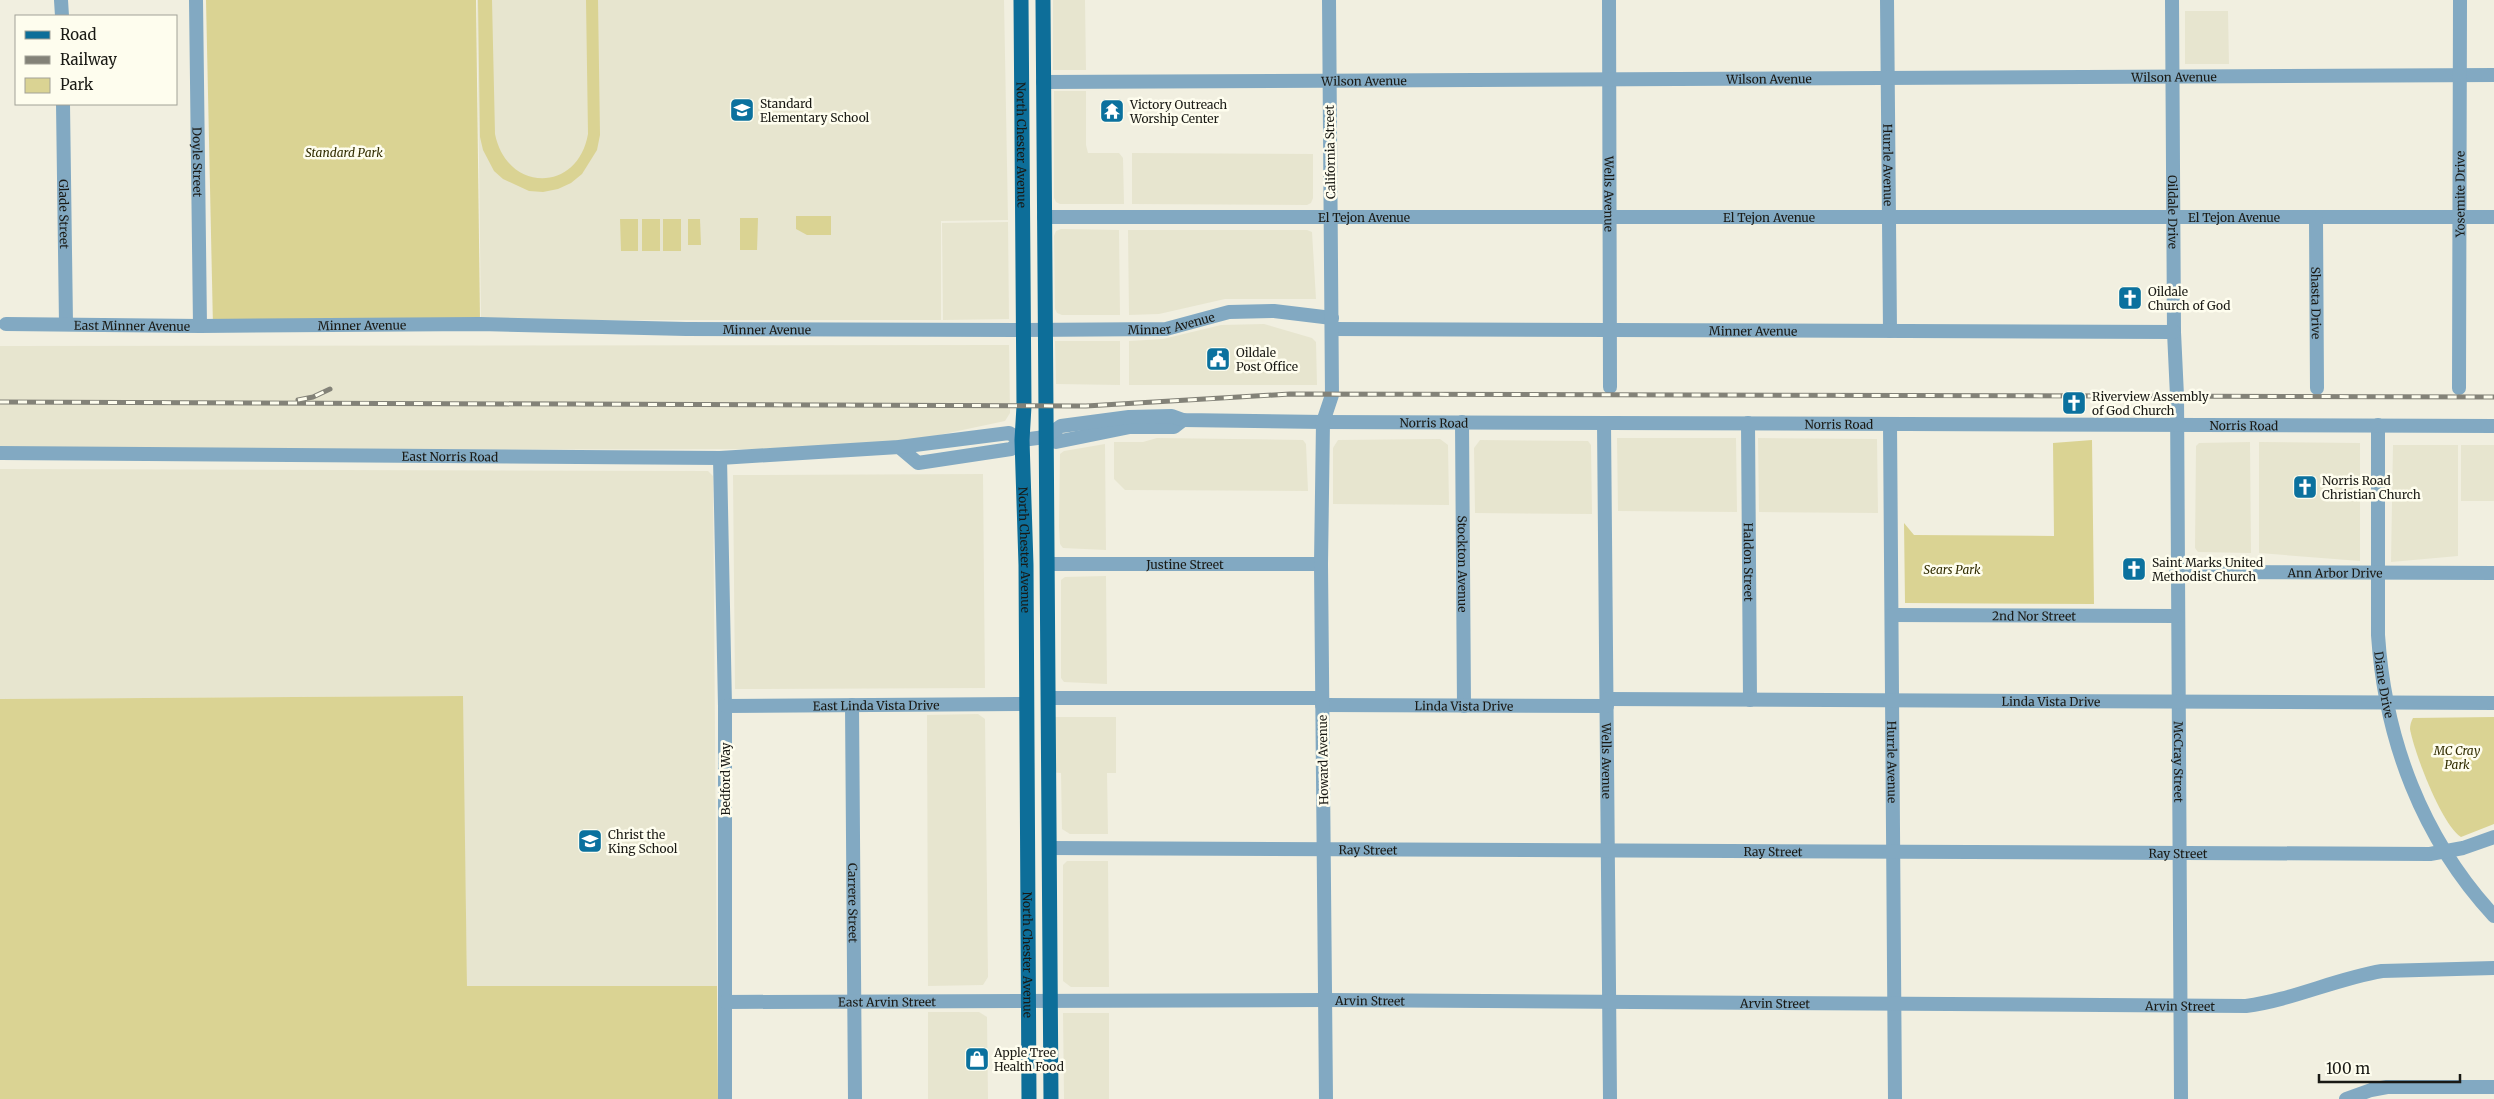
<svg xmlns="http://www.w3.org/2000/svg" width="2494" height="1099" font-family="Merriweather,serif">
  <rect width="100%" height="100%" fill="#f1efe0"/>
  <g fill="#e7e5cf">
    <polygon points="477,0 1004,0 1008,220 941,221 941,320 481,320"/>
    <polygon points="1053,0 1085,0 1086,70 1053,70"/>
    <polygon points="2185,11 2228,11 2229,64 2185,64"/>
    <polygon points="1054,91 1086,91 1086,145 1088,153 1119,153 1123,158 1124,204 1060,204 1056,202 1054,198"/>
    <polygon points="1132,153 1313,154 1313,198 1311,203 1307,205 1132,204"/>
    <polygon points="1008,222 1009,319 943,320 942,223"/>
    <polygon points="1061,229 1119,230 1120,315 1062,315 1057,313 1055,309 1054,236 1056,231"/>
    <polygon points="1128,230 1307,230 1312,232 1316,299 1225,299 1159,314 1129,315"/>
    <polygon points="1264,324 1312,338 1316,342 1317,385 1129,385 1129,341 1163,339 1221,325"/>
    <polygon points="1055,341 1120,341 1120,385 1056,384"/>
    <polygon points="1009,345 1010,413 1005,421 873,449 0,450 0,346"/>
    <polygon points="1157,438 1303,440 1306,444 1308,491 1125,490 1114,479 1114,442 1143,442"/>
    <polygon points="1617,438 1736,438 1737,512 1618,511"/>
    <polygon points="1758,438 1877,439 1878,513 1759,512"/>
    <polygon points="1440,439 1448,445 1449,505 1333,504 1333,448 1338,440"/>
    <polygon points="1480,440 1588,441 1591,445 1592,514 1475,513 1474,448"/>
    <polygon points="2250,442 2251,553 2198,552 2195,548 2196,446 2199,443"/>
    <polygon points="2259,442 2360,443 2360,561 2259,553"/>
    <polygon points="1105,444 1106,550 1063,548 1060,544 1059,527 1060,454 1064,451"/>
    <polygon points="2393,445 2458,445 2458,556 2391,562"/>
    <rect x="2461" y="445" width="33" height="56"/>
    <polygon points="0,469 708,471 713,476 717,986 467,986 462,696 0,699"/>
    <polygon points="983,474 985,688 735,689 733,475"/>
    <polygon points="1106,576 1107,684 1064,682 1061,678 1061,580 1065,577"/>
    <polygon points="978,714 985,719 988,977 983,985 928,986 927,715"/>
    <polygon points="1050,717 1116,717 1116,773 1107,773 1108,834 1070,834 1062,829 1061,773 1050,772"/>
    <polygon points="1067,861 1108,861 1109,987 1071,987 1063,981 1063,865"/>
    <polygon points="928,1012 979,1012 987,1017 988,1099 928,1099"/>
    <polygon points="1063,1013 1109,1013 1109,1099 1064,1099"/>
  </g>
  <g fill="#dad393">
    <polygon points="206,0 476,0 480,320 213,327"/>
    <path d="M478,0h14l3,134c12,59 83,59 93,0l-2,-134h12l2,135 -3,15 -15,24 -11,9 -13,6 -15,3 -14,-1 -26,-12 -9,-8 -11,-21 -3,-13z"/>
    <polygon points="796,216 831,216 831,235 807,235 796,229"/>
    <polygon points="740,218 758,218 757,250 740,250"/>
    <polygon points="620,219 638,219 638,251 621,251"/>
    <rect x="642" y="219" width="18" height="32"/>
    <rect x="663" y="219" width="18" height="32"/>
    <polygon points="688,219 700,219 701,245 688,245"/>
    <polygon points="2092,440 2094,604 1905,603 1904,523 1914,535 2054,536 2053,443"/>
    <polygon points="463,696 467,986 717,986 718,1099 0,1099 0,699"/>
    <path d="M2494,717v107l-33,13c-19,-11 -47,-85 -51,-108 0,-4 1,-7 3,-11z"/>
  </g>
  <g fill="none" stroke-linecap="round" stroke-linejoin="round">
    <g stroke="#82a9c2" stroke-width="14">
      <polyline points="61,0 62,16"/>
      <path id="s1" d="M196,0l4,326"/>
      <path id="s2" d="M1609,0l1,387"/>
      <path id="s3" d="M1887,0l3,331"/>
      <path id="s4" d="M2172,0l2,332 3,64 4,703"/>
      <path id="s5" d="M1043,82l1451,-7"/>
      <path id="s6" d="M63,104l3,220"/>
      <path id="s7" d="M1044,217h1450"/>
      <path id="s8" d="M2316,219l1,169"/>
      <path id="s9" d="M6,324l194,2 280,-2 206,5 338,1 142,-1 63,-17 45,-1 58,7"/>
      <path id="s10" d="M1332,329l842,3"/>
      <path id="s11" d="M2459,388l1,-388"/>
      <path id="s12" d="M1462,422l2,284"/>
      <path id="s13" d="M1604,423l6,676"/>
      <path id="s14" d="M1748,423l2,277"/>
      <path id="s15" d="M1890,424l5,675"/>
      <path id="s16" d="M2378,425v210c7,105 44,203 116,281"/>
      <polyline points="1045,437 1056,442 1130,427 1174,427 1183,420"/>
      <path id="s17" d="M899,447l19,16 93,-14 11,-9 23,-3 16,-11 68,-9 43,-1 11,4 140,2 1171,4"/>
      <path id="s18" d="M0,453l720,5 179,-11 110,-14 13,7"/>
      <polyline points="720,458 725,706 725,1099"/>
      <path id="s19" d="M1047,564h274"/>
      <path id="s20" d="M2176,572l318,1"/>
      <path id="s21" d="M1892,615l285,1"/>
      <polyline points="1048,698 1322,698"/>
      <path id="s22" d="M1607,699l887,4"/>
      <path id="s23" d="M852,705l3,394"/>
      <path id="s24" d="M1322,705l285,1"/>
      <path id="s25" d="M725,706l302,-2"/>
      <path id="s26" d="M1049,848l1381,6 33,-6 31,-11"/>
      <path id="s27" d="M725,1002l600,-2 921,6c46,-6 89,-27 136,-35l112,-3"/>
      <polyline points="1326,1099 1321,564 1323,422 1332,395 1329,0"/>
      <polyline points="2346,1099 2371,1090 2387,1087 2494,1087"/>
    </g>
    <g stroke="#0d6e99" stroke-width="15">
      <path id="s28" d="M1021,0l3,406 -2,34 4,125 3,534"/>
      <polyline points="1043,0 1051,1099"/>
    </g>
    <defs>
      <g id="rail">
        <polyline points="298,400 313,397 330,389"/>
        <polyline points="0,402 1086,406 1290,394 2494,397"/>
      </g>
    </defs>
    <use href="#rail" stroke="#838278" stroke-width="5"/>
    <use href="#rail" stroke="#fefdee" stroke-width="3" stroke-dasharray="9" stroke-linecap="butt"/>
  </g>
  <defs>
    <symbol id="school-square" viewBox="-11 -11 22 22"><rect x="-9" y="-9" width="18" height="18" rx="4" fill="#0b719e" stroke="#fefdee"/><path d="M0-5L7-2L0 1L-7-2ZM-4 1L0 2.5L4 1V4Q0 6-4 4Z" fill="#fff"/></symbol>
    <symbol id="temple-square" viewBox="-11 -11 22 22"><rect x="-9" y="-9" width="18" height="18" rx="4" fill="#0b719e" stroke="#fefdee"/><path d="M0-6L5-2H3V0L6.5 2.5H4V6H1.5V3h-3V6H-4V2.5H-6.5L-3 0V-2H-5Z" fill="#fff"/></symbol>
    <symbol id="church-square" viewBox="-11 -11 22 22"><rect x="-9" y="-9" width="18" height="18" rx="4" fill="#0b719e" stroke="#fefdee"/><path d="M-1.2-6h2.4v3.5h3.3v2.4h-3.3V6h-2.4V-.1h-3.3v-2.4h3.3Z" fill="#fff"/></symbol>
    <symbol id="civic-square" viewBox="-11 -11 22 22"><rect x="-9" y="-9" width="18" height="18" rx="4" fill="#0b719e" stroke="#fefdee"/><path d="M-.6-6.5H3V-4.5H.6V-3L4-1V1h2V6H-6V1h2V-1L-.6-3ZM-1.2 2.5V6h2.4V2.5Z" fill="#fff"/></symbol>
    <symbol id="shop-square" viewBox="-11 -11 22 22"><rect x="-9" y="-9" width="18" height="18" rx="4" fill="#0b719e" stroke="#fefdee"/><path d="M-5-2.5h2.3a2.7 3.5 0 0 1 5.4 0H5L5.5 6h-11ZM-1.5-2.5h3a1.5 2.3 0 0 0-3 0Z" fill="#fff"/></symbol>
  </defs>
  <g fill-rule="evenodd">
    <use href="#school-square" x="728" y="96" width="28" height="28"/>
    <use href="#temple-square" x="1098" y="97" width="28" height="28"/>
    <use href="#church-square" x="2116" y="284" width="28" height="28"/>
    <use href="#civic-square" x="1204" y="345" width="28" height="28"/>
    <use href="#church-square" x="2060" y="389" width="28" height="28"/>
    <use href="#church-square" x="2291" y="473" width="28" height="28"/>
    <use href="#church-square" x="2120" y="555" width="28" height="28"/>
    <use href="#school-square" x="576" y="827" width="28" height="28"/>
    <use href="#shop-square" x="963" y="1045" width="28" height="28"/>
  </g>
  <g text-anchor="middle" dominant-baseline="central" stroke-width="5" stroke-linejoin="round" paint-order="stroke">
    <g font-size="12" fill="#191914" stroke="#fefdee">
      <text stroke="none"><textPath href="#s5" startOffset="1131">Wilson Avenue</textPath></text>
      <text stroke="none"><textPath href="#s5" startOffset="726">Wilson Avenue</textPath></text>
      <text stroke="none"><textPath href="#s5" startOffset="321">Wilson Avenue</textPath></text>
      <text stroke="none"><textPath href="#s28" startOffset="145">North Chester Avenue</textPath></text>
      <text transform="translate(1330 152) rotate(-91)">California Street</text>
      <text stroke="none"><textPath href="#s1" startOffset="162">Doyle Street</textPath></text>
      <text stroke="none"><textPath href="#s3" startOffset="165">Hurrle Avenue</textPath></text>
      <text stroke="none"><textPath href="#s2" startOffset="194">Wells Avenue</textPath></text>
      <text stroke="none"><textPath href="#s11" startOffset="194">Yosemite Drive</textPath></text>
      <text stroke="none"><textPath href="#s4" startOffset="212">Oildale Drive</textPath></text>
      <text stroke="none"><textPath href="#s6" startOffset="110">Glade Street</textPath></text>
      <text stroke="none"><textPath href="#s7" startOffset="320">El Tejon Avenue</textPath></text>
      <text stroke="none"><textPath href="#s7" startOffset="725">El Tejon Avenue</textPath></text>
      <text stroke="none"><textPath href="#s7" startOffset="1190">El Tejon Avenue</textPath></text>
      <text stroke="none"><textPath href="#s8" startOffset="84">Shasta Drive</textPath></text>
      <text stroke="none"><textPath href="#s9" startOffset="1166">Minner Avenue</textPath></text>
      <text stroke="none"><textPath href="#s9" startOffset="126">East Minner Avenue</textPath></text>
      <text stroke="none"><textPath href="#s9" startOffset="356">Minner Avenue</textPath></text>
      <text stroke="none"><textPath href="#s9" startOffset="761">Minner Avenue</textPath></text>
      <text stroke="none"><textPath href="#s10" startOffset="421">Minner Avenue</textPath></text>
      <text stroke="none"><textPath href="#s17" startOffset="550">Norris Road</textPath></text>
      <text stroke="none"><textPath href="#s17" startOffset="955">Norris Road</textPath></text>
      <text stroke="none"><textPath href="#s17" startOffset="1360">Norris Road</textPath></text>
      <text stroke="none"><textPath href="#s18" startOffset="450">East Norris Road</textPath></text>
      <text stroke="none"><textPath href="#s28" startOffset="550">North Chester Avenue</textPath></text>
      <text stroke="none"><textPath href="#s14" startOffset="139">Haldon Street</textPath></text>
      <text stroke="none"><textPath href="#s19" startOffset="138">Justine Street</textPath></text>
      <text stroke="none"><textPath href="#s12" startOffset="142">Stockton Avenue</textPath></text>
      <text stroke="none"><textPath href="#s20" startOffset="159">Ann Arbor Drive</textPath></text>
      <text stroke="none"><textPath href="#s21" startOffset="142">2nd Nor Street</textPath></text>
      <text stroke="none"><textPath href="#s16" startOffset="260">Diane Drive</textPath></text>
      <text stroke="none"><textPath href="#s22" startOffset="444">Linda Vista Drive</textPath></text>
      <text stroke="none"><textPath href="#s25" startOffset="151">East Linda Vista Drive</textPath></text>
      <text stroke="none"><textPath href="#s24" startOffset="142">Linda Vista Drive</textPath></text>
      <text transform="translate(1323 760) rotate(-91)">Howard Avenue</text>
      <text stroke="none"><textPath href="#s13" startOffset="338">Wells Avenue</textPath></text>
      <text stroke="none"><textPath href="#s15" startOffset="338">Hurrle Avenue</textPath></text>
      <text stroke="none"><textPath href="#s4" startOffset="762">McCray Street</textPath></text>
      <text transform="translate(725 779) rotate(-90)">Bedford Way</text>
      <text stroke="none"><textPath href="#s26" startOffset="319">Ray Street</textPath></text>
      <text stroke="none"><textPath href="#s26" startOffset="724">Ray Street</textPath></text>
      <text stroke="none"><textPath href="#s26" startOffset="1129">Ray Street</textPath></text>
      <text stroke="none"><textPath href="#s23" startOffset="198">Carrere Street</textPath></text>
      <text stroke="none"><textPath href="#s28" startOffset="955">North Chester Avenue</textPath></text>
      <text stroke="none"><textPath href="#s27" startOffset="162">East Arvin Street</textPath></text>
      <text stroke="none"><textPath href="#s27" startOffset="645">Arvin Street</textPath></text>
      <text stroke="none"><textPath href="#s27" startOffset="1050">Arvin Street</textPath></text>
      <text stroke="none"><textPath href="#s27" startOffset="1455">Arvin Street</textPath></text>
    </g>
    <g font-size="12" fill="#191914" stroke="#fefdee" text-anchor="start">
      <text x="760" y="103">Standard<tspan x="760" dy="14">Elementary School</tspan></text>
      <text x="1130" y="104">Victory Outreach<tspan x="1130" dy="14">Worship Center</tspan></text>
      <text x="2148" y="291">Oildale<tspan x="2148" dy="14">Church of God</tspan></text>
      <text x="1236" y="352">Oildale<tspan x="1236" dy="14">Post Office</tspan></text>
      <text x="2092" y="396">Riverview Assembly<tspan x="2092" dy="14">of God Church</tspan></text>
      <text x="2322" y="480">Norris Road<tspan x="2322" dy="14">Christian Church</tspan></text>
      <text x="2152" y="562">Saint Marks United<tspan x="2152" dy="14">Methodist Church</tspan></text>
      <text x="608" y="834">Christ the<tspan x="608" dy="14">King School</tspan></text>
      <text x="994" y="1052">Apple Tree<tspan x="994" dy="14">Health Food</tspan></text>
    </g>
    <g font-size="12" font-style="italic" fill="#312c00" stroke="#fefdee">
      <text x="344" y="152">Standard Park</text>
      <text x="1952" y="569">Sears Park</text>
      <text x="2457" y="750">MC Cray<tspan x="2457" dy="14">Park</tspan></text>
    </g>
  </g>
  <rect x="15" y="15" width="162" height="90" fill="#fefdee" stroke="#a2a297"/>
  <rect x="25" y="31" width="25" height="8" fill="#0d6e99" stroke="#a2a297"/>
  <text x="60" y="40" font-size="15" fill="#191914">Road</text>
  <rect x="25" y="56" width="25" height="8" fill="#838278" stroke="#a2a297"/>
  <text x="60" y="65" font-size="15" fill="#191914">Railway</text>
  <rect x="25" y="78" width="25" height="15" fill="#dad393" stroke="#a2a297"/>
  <text x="60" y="90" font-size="15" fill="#191914">Park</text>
  <path d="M2319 1074v8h141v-8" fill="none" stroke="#191914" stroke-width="2.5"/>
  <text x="2326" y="1074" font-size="15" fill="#191914" stroke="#fefdee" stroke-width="4" paint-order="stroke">100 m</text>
</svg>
